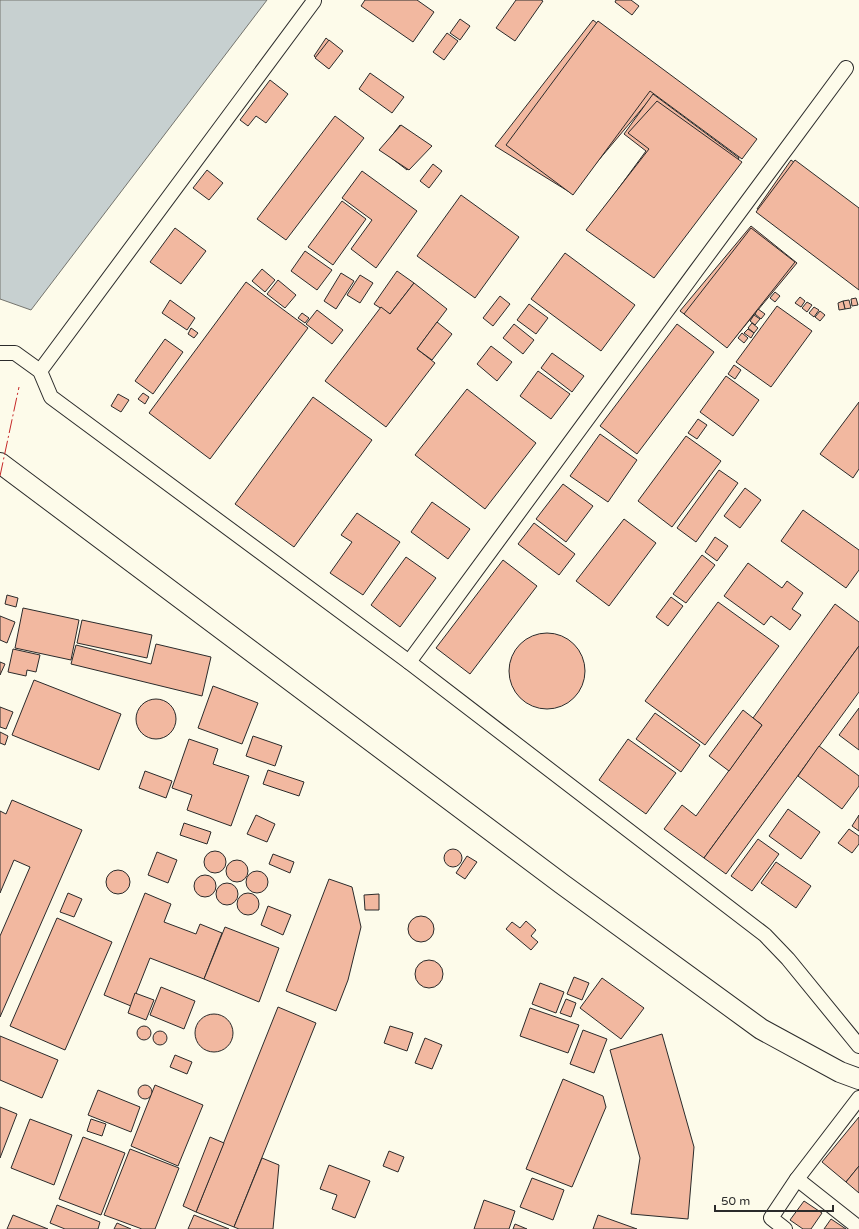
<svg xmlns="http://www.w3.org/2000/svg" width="859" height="1229" font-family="'Varela Round',sans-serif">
  <rect width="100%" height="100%" fill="#fdfbea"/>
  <polygon fill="#c7d0d0" stroke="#74746e" points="0,0 267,0 31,310 0,299"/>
  <g fill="#f2b8a0" stroke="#2b2b2b">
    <polygon points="365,0 417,0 434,12 413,42 361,6"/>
    <polygon points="516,0 541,0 543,1 515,41 496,28"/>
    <polygon points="616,0 631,0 639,6 632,15 615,2"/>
    <polygon points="460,19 470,26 460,40 450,33"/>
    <polygon points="593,20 667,79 571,193 495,146"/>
    <polygon points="598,21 757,139 742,159 650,91 573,195 506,145"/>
    <polygon points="447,33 458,41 444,60 433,52"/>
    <polygon points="326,38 341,51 328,68 314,56"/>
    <polygon points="329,40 343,51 329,69 315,58"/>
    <polygon points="370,73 404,97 392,113 359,89"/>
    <polygon points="270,80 288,94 266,123 256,116 248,126 240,120"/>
    <polygon points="653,94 739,158 653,274 590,227 646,151 624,134"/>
    <polygon points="657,101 742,162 654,278 586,230 649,149 628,133"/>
    <polygon points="335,116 364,138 286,240 257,219"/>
    <polygon points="400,125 426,145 407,170 381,150"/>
    <polygon points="401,125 432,146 409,170 379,150"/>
    <polygon points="791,160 859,211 859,285 757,209"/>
    <polygon points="795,160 859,208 859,290 756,212"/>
    <polygon points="433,164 442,171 429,188 420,181"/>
    <polygon points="207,170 223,183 209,200 193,188"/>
    <polygon points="362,171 417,211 376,268 351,249 372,220 342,198"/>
    <polygon points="461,195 519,237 475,298 417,256"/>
    <polygon points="342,201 366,219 333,265 308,247"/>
    <polygon points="751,226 797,263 728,346 680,311"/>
    <polygon points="175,228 206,251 181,284 150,262"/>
    <polygon points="751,228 795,262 727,348 684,314"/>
    <polygon points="305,251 332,270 317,290 291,271"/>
    <polygon points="565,253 635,305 601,351 531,299"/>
    <polygon points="262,269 275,280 265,292 252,281"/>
    <polygon points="397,271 414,283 390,314 374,304"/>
    <polygon points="341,273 354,281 336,309 324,301"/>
    <polygon points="360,275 373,283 360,303 347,295"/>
    <polygon points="278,280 296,295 285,308 267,294"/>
    <polygon points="246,282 308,328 210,459 149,413"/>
    <polygon points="414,283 447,309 417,349 435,363 386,427 325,381 381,307 390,314"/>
    <polygon points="775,292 780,296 775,302 770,298"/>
    <polygon points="500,296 510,304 493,326 483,318"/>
    <polygon points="800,297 805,301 801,307 795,303"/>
    <polygon points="856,298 858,305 852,306 851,299"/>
    <polygon points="170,300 195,318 187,330 162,313"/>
    <polygon points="849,300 851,308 845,309 843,301"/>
    <polygon points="843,301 845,309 839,310 838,303"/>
    <polygon points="807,302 812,305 807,312 802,308"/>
    <polygon points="529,304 548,318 536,334 517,320"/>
    <polygon points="777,306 812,331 771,387 736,362"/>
    <polygon points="814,307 819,310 814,317 809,313"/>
    <polygon points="758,309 765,314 761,319 755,314"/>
    <polygon points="317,310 343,330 332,344 306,324"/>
    <polygon points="820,311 825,315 820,321 815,317"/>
    <polygon points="302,313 309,318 305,323 298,318"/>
    <polygon points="754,315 760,319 755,325 750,321"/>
    <polygon points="437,322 452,334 432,360 417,349"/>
    <polygon points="752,323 758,328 754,333 748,328"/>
    <polygon points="514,324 534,340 523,354 503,338"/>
    <polygon points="677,324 714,352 637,454 600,426"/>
    <polygon points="191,328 198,333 194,338 188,334"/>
    <polygon points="748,329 754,333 751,338 744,333"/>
    <polygon points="742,333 748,338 744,343 738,338"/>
    <polygon points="165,339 183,352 153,394 135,381"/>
    <polygon points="491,346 512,362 497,381 477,364"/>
    <polygon points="552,353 584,376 572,392 541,368"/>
    <polygon points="734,365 741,370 735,379 728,374"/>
    <polygon points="538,371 570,394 551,419 520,396"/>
    <polygon points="726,376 759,400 733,436 700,412"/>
    <polygon points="467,389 536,443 485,509 415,455"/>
    <polygon points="143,393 149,397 145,404 138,399"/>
    <polygon points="118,394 129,400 121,412 111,406"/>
    <polygon points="313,397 372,440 294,547 235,504"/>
    <polygon points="859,402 859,469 853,478 820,454"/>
    <polygon points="698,419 707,425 697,439 688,433"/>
    <polygon points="600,434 637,460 608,502 570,476"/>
    <polygon points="686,436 721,461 672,527 638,501"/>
    <polygon points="719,470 738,483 696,542 677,528"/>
    <polygon points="563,484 593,506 566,542 536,519"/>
    <polygon points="745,488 761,500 740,528 724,516"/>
    <polygon points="432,502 470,529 448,559 411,532"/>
    <polygon points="803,510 859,550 859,570 846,588 781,541"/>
    <polygon points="357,513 400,542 363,595 330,573 352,542 341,535"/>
    <polygon points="624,519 656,543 609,606 576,581"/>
    <polygon points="534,523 575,554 559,575 518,544"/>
    <polygon points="715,537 728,546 717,561 705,552"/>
    <polygon points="702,555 715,565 686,603 673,594"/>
    <polygon points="406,557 436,578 400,627 371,605"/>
    <polygon points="503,560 537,586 470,674 436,648"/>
    <polygon points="748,563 782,588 787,581 803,593 792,609 801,615 790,630 771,616 764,625 724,596"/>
    <polygon points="7,595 18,598 16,607 5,604"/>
    <polygon points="671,597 683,606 668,626 656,617"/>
    <polygon points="718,602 779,646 705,745 645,701"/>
    <polygon points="835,604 859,622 859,646 704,858 664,829 682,805 696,816 762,725 753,718"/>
    <polygon points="23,608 79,620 71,660 15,648"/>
    <polygon points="0,616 15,622 7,643 0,640"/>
    <polygon points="82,620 152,635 147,658 77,643"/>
    <circle cx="547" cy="671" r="38"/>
    <polygon points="156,644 211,657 202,696 71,664 76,645 151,664"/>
    <polygon points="859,646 859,692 726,874 704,858"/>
    <polygon points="13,649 40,655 36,672 27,670 26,676 8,672"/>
    <polygon points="0,662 5,664 0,675"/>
    <polygon points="34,680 121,714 99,770 12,735"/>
    <polygon points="213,686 258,703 242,744 198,728"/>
    <circle cx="156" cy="719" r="20"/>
    <polygon points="0,707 13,712 6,729 0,727"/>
    <polygon points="859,708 859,750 839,735"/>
    <polygon points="743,710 762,725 729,771 709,756"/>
    <polygon points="655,713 700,745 681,772 636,739"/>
    <polygon points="0,732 8,736 5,745 0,743"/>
    <polygon points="253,736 282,746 275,766 246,756"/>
    <polygon points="189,739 218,749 213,764 249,776 231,826 187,810 192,795 172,788"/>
    <polygon points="628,739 676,773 646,814 599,780"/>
    <polygon points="819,746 859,776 859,786 842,809 798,776"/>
    <polygon points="268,770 304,782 299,796 263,784"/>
    <polygon points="145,771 172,781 166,798 139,788"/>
    <polygon points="12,800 82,830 0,1017 0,936 30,867 14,860 0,893 0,811 6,814"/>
    <polygon points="788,809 820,832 801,859 769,836"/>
    <polygon points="256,815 275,824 267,842 247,834"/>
    <polygon points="859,815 859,831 852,826"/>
    <polygon points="184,823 211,832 207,844 180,835"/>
    <polygon points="849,829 859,836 859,844 852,853 838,843"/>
    <polygon points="758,839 779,854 752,891 731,876"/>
    <circle cx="453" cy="858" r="9"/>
    <circle cx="215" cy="862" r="11"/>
    <polygon points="157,852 177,860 168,883 148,875"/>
    <polygon points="273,854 294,862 290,873 269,864"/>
    <polygon points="467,856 477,862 465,879 456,873"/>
    <circle cx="237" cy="871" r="11"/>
    <polygon points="776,862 811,886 796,908 761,883"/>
    <circle cx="118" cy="882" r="12"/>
    <circle cx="257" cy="882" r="11"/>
    <circle cx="205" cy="886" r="11"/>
    <polygon points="329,879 352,887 361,927 348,980 336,1011 286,991"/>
    <circle cx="227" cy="894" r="11"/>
    <polygon points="68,893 82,899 74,917 60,912"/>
    <polygon points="145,893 171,904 164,922 196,934 200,924 222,933 204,979 150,958 131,1006 104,995"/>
    <circle cx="248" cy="904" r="11"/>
    <polygon points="379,894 379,910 365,910 364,895"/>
    <polygon points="268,906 291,915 283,935 261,925"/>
    <circle cx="421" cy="929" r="13"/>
    <polygon points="57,918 112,942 65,1050 10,1026"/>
    <polygon points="526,921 536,930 531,936 538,942 531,950 506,929 512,922 520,928"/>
    <polygon points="225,927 279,948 259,1002 204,979"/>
    <circle cx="429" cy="974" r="14"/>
    <polygon points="574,977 589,983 582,1000 567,994"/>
    <polygon points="602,978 644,1008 621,1039 580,1008"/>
    <polygon points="540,983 564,992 556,1013 532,1004"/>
    <polygon points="161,987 195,1001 184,1029 150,1015"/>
    <polygon points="135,993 154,1000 146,1020 128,1013"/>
    <polygon points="566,999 576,1003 571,1017 560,1013"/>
    <polygon points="278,1007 316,1023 234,1227 196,1212"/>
    <polygon points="530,1008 579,1025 568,1053 520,1036"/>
    <circle cx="214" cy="1033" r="19"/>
    <circle cx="144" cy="1033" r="7"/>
    <polygon points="390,1026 413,1033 407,1051 384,1043"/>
    <polygon points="583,1030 607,1039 594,1073 570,1064"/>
    <circle cx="160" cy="1038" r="7"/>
    <polygon points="662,1034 694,1147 688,1219 631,1214 640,1158 610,1050"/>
    <polygon points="0,1036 58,1060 42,1098 0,1080"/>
    <polygon points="425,1038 442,1045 432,1069 415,1063"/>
    <polygon points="175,1055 192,1062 187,1074 170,1067"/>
    <polygon points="563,1079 603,1096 606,1107 572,1187 526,1169"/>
    <circle cx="145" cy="1092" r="7"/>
    <polygon points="155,1085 203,1105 178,1166 131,1146"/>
    <polygon points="98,1090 140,1107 131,1132 88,1115"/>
    <polygon points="0,1107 17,1114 0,1158"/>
    <polygon points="859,1117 859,1166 846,1182 822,1162"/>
    <polygon points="30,1119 72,1135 54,1185 11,1168"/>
    <polygon points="91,1119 106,1124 102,1136 87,1131"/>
    <polygon points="83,1137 125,1153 101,1215 59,1199"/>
    <polygon points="210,1137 224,1143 196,1212 183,1206"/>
    <polygon points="130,1149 179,1168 155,1229 142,1229 104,1215"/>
    <polygon points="389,1151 404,1157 398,1172 383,1166"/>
    <polygon points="262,1158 279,1165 273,1229 239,1229 234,1227"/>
    <polygon points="329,1165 370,1181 355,1218 332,1209 337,1195 320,1189"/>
    <polygon points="859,1166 859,1193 846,1182"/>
    <polygon points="532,1178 564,1190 553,1220 520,1207"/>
    <polygon points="484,1200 515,1211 509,1229 474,1229"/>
    <polygon points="804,1201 822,1213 811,1229 803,1229 790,1220"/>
    <polygon points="57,1205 100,1222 98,1229 65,1229 50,1223"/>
    <polygon points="13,1215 48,1229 7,1229"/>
    <polygon points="194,1215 229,1229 188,1229"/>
    <polygon points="598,1215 637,1229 593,1229"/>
    <polygon points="831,1219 846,1229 824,1229"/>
    <polygon points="117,1223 131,1229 114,1229"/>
    <polygon points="515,1224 527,1229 513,1229"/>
  </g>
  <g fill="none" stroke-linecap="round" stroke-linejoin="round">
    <defs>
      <g id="street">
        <polyline points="0,353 15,353 40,371 51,397 409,662 765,935 788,959 859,1046"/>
        <polyline points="40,371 314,1"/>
        <path d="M409,662c146,-197 290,-397 437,-594"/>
        <polyline points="797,1179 859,1228"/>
        <polyline points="785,1229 771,1218 797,1179 859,1098"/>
      </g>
      <polyline id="secondary" points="0,463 562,884 761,1029 840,1072 859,1079"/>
    </defs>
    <use href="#street" stroke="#2b2b2b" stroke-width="16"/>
    <use href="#secondary" stroke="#2b2b2b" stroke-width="22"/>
    <use href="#street" stroke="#fdfbea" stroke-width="14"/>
    <use href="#secondary" stroke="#fdfbea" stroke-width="20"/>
    <polyline stroke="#c62828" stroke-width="1" stroke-dasharray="14 3 2 3" stroke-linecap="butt" points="0,476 19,387"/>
  </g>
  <path d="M715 1205v6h118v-6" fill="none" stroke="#2b2b2b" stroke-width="2"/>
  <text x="721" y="1205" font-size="12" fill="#2b2b2b" stroke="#fdfbea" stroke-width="3" paint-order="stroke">50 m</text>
</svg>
